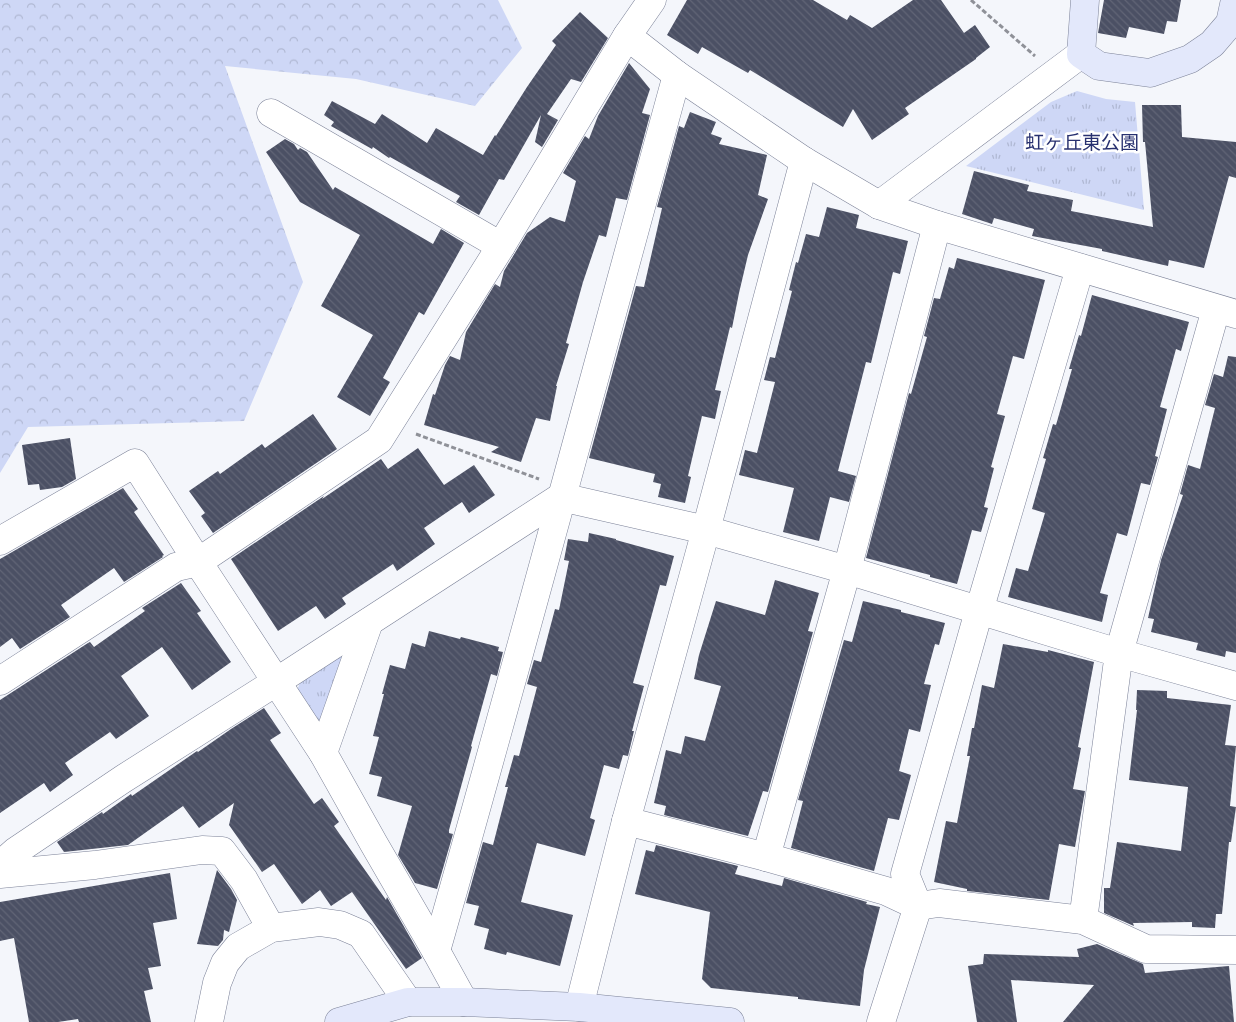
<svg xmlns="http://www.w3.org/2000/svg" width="1236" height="1022" font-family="'Alegreya Sans','Noto Sans JP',sans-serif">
  <defs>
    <pattern id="forest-crowns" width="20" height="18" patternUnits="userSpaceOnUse" patternTransform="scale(1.25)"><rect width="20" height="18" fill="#ced7f6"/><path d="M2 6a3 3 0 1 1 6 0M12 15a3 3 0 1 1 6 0" fill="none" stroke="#b0b8d3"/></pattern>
    <pattern id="park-tufts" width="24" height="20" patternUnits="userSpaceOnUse" patternTransform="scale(1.25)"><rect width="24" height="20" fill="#ced7f6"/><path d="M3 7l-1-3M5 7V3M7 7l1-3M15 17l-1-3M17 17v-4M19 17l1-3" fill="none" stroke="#b0b8d3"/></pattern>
    <pattern id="building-back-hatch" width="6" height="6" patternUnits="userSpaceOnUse" patternTransform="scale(1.25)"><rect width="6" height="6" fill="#4b5064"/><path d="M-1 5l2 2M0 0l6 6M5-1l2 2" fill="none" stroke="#616576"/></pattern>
  </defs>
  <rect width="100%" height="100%" fill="#f4f6fb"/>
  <polygon fill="url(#forest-crowns)" points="0,0 498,0 522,48 475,106 356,79 225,66 303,282 244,421 28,427 0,473"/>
  <g fill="url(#park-tufts)">
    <polygon points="1077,91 1106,99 1135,102 1144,210 966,166 1051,102"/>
    <polygon points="347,651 323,736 296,694 300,682"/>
  </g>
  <g fill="url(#building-back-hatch)">
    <polygon points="687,0 813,0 847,20 850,15 872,28 913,0 941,0 964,33 975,25 990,47 976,58 976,59 905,108 909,114 872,140 853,109 843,127 750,70 748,73 702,47 698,54 667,35"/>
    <polygon points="1104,0 1181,0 1177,22 1167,21 1164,34 1129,27 1126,38 1098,33"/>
    <polygon points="580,12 608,38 581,82 571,79 547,114 558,120 542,147 535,142 541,115 504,180 499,179 479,215 456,202 460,196 390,157 389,158 373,147 372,149 331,126 334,122 324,115 332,101 375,124 382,114 427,143 436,128 483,155 495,135 496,136 527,87 556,45 552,41"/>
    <polygon points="629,63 650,89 642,113 650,115 627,200 616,198 606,237 599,235 583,282 566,343 569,344 556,386 557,386 550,421 536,418 521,462 491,452 499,447 424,425 433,394 435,395 445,365 450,356 460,360 466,332 495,284 500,287 504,271 527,233 550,217 565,222 576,181 563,173 585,136 589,139 598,116"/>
    <polygon points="1142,105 1181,105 1182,137 1236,142 1236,178 1229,176 1204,268 1169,260 1168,266 1102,251 1102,249 1032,236 1034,229 994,218 992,224 962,214 974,171 1029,185 1027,191 1073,200 1071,211 1153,227 1145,142 1143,142"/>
    <polygon points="690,112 716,122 711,134 722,138 719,144 767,155 758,195 768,199 748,255 739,293 732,328 730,327 715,390 721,391 715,419 702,416 688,476 691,477 685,503 658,497 661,484 653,482 655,474 589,458 636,286 644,287 662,208 657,207 679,126 684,128"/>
    <polygon points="285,139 294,144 298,150 300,148 307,152 333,190 335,187 433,244 441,229 464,243 424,315 419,312 383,378 390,382 370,416 337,397 373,335 321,306 360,235 300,202 266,152"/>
    <polygon points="827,207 859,215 856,228 908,241 900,274 893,272 871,363 866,362 838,471 856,476 849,502 830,497 819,541 783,532 794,488 739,475 745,450 757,453 775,382 764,380 770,357 775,358 792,291 789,290 796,262 798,263 806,234 819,237"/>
    <polygon points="957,258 1045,280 1024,359 1013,356 997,414 1005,416 991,467 994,468 984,507 988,508 981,532 972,530 957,584 930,577 930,575 866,558 909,393 911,394 927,337 924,336 934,298 940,299 949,267 954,269"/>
    <polygon points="1092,295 1189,322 1181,351 1176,349 1160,407 1167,409 1155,456 1158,457 1150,485 1141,483 1127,536 1117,533 1100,593 1108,595 1102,622 1008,597 1016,568 1028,571 1045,513 1032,509 1046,459 1043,458 1053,424 1056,425 1072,369 1069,369 1079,335 1081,336"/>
    <polygon points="1228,356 1236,357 1236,653 1226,651 1225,657 1196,650 1198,643 1151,632 1154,619 1148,618 1161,560 1183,495 1180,494 1188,465 1200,469 1215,408 1205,405 1214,374 1223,377"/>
    <polygon points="313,414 337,449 213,533 201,516 205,513 189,491 218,471 220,474 262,444 265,448"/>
    <polygon points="70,438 76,479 62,487 40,490 39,484 28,485 22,445"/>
    <polygon points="418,448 444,485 474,465 495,495 469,513 462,502 424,528 435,544 397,571 393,564 342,598 346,604 325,619 316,606 278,631 231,559 324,496 322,499 381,459 388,469"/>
    <polygon points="123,488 138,509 134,512 164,555 162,556 163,557 124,582 114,568 61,605 70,617 20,649 12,638 0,647 0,559"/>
    <polygon points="589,533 616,539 616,540 674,556 666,586 660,585 633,683 644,686 632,731 634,731 628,756 623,755 619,769 604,765 590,818 595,820 585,856 537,843 521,902 573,915 560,966 507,952 506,955 484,949 489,929 474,925 479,906 466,903 483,842 493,845 508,787 505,787 514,755 519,756 537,687 527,684 534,660 541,662 555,609 559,610 569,561 564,560 568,539 588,542"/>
    <polygon points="775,580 819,593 808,631 813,632 768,792 763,791 748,836 664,815 666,806 654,803 666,750 681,754 685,736 705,741 721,686 694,679 699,655 716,601 765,615"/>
    <polygon points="181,583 201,611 197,613 231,662 192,690 162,647 121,676 149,716 116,739 110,732 65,763 73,775 50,792 44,783 0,813 0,700 88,643 90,642 94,647 145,611 142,608"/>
    <polygon points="863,601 901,610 901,612 945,623 939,645 935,644 924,684 931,685 920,732 909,729 899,771 911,775 899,820 888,818 874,871 791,848 803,801 798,800 844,640 852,642"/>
    <polygon points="429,631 460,639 461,637 499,647 498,651 503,652 497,676 491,674 471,746 472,747 449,830 449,833 453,834 437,889 415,883 398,855 412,806 377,796 382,777 369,774 379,737 373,736 384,694 382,694 390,665 405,669 412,643 425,647"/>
    <polygon points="1003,644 1048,652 1048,650 1094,662 1078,747 1081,748 1073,789 1085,791 1075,847 1059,844 1049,900 967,891 967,889 934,882 946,821 957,823 970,756 967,756 972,728 974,728 982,685 994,688"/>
    <polygon points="1137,690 1167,691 1167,698 1231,705 1225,745 1236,746 1230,806 1236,807 1231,842 1229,842 1222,914 1216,914 1215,928 1192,927 1192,922 1133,923 1134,926 1104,913 1104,888 1110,888 1117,842 1181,851 1188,787 1129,780 1137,710 1136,710"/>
    <polygon points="264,708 281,733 270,740 314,804 322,798 339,822 334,826 386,900 387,897 422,958 406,969 352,892 331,906 320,890 302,904 274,864 262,872 229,825 234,803 199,828 183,806 128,845 64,852 57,842 102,812 103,814 131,794 132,796 197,751 198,752 231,729"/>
    <polygon points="656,845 738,866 735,874 782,886 784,878 867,902 866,904 880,907 864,970 860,1006 798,999 798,997 711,988 702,979 710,912 635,894 646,850 654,852"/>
    <polygon points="217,870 231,889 237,900 229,932 224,930 223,940 218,946 197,944"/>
    <polygon points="170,873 177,919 153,923 161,966 148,968 153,989 144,991 151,1022 79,1022 78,1019 58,1022 29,1022 14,938 0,941 0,902"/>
    <polygon points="1097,944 1143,964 1145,973 1229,966 1234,1022 1063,1022 1094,985 1011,980 1017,1022 977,1022 968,966 983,964 984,954 1079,957 1077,949"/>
  </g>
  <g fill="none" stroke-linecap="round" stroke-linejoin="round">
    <defs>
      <g id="street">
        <polyline points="627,36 677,75 804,161 879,205 937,225 1236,314"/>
        <polyline points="271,113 501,246"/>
        <polyline points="879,205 1081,54"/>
        <polyline points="0,541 135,463 198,562 323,753 374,844 436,951 464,1002"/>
        <polyline points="0,681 176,567 198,562 379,440 501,246 627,36 652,0"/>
        <polyline points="323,753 369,622"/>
        <polyline points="626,821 766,857 886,891 918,906 939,903 1083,920 1146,949 1236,950"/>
        <polyline points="766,857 847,570 937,225"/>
        <polyline points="0,865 16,851 123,779 276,682 561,497 706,530 847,570 1119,653 1236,686"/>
        <polyline points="0,874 95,865 202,850 222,851 244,880 271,928"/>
        <polyline points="1083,920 1119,653 1216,309"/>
        <path d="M436,951c83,-291 161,-584 241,-876"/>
        <polyline points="579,1007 626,821 706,530 804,161"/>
        <polyline points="209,1022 217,983 225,963 238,947 271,928 319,922 340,925 361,934 408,1002"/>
        <polyline points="881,1022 918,906 905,874 979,611 1080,268"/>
      </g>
      <g id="secondary">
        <polyline points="1085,0 1081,54 1099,66 1150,73 1190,59 1212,44 1230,23 1235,0"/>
        <polyline points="339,1022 408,1002 464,1002 579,1007 730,1022"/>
      </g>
    </defs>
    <use href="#street" stroke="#7c8298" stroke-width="29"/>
    <use href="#secondary" stroke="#7c8298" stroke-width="29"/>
    <g stroke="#8f9198" stroke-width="3" stroke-dasharray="5 2.5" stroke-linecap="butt">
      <polyline points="971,0 1035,56"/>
      <polyline points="416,434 539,479"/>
    </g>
    <use href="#street" stroke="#fff" stroke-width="28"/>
    <use href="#secondary" stroke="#e3e8fb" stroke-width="28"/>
  </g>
  <g text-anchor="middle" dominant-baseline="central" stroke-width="5" stroke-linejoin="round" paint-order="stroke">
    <g font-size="19" fill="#283170" stroke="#fff">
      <text x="1082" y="143">虹ヶ丘東公園</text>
    </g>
  </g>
</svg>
